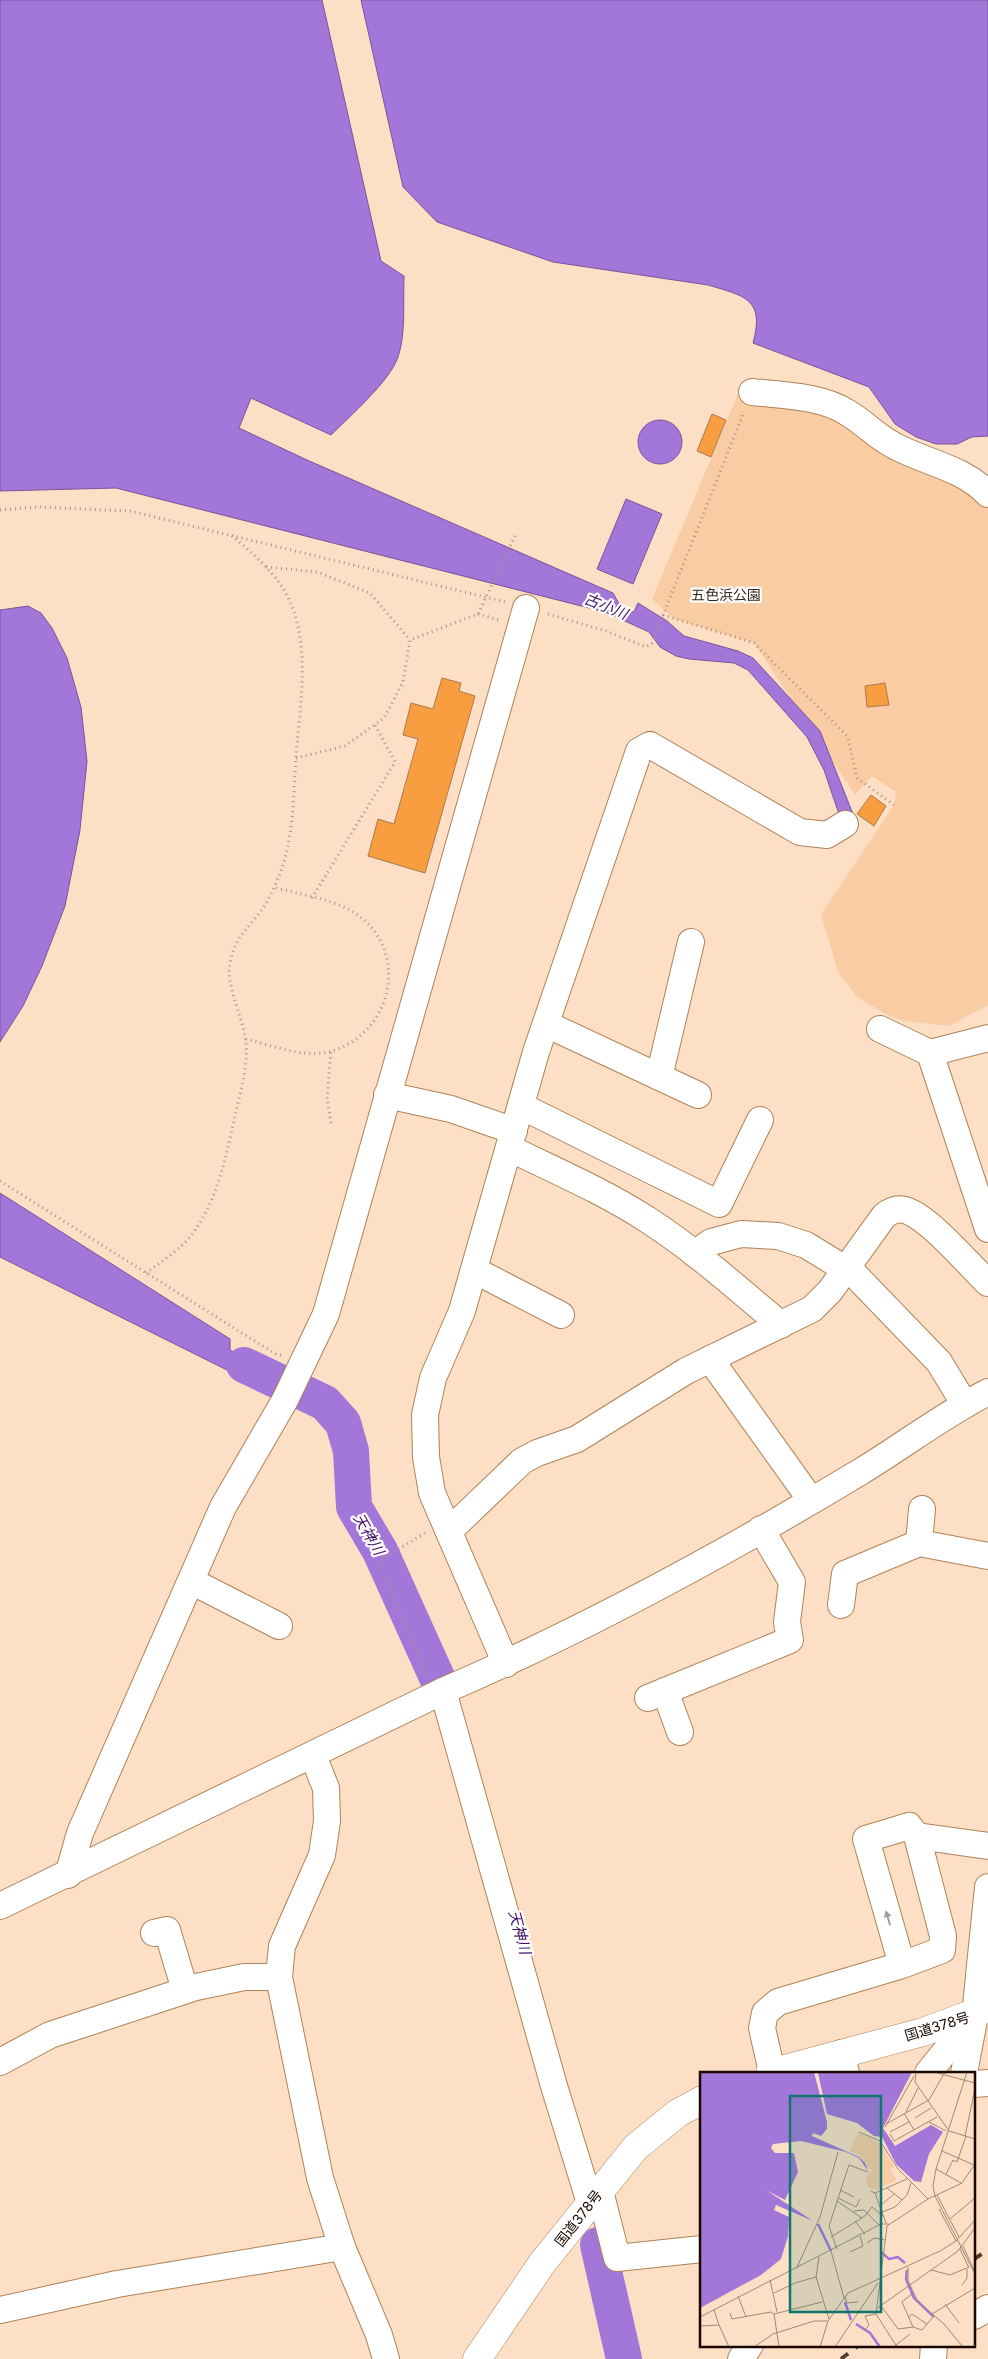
<svg xmlns="http://www.w3.org/2000/svg" width="988" height="2359" font-family="Inter,'Noto Sans JP',sans-serif">
  <rect width="100%" height="100%" fill="#fddfc5"/>
  <polygon fill="#facca4" points="738,394 801,406 841,418 969,487 988,507 988,1005 949,1026 903,1021 884,1013 857,997 838,972 821,914 894,805 896,792 872,776 855,795 754,643 674,619 652,599"/>
  <g fill="#a376da" stroke="#795599">
    <path d="M0,0h322l59,261 23,15c-1,24 2,59 -6,81 -8,24 -48,59 -67,78l-80,-37 -12,30 68,32 306,133 9,16 12,3 4,-9 29,18 17,15 54,15 15,7 67,73 33,83 -12,6 -17,-50 -17,-33 -59,-67 -14,-7 -45,-4 -13,-3 -16,-9 -11,-15 -44,-20 -489,-124 -116,3z"/>
    <path d="M361,0h627v436l-16,1 -15,7h-21l-20,-7 -21,-13 -26,-37 -116,-44c12,-44 -8,-47 -45,-58l-155,-23 -116,-40 -34,-35z"/>
    <circle cx="660" cy="442" r="22"/>
    <polygon points="626,499 662,514 633,584 597,569"/>
    <polygon points="28,606 41,613 52,628 67,658 81,707 87,761 80,830 65,906 42,966 23,1006 0,1042 0,610"/>
    <polygon points="0,1193 230,1339 230,1350 247,1359 239,1376 0,1257"/>
  </g>
  <g fill="none" stroke-linecap="round" stroke-linejoin="round">
    <g stroke="#a376da" stroke-width="36">
      <polyline points="244,1365 282,1383"/>
      <polyline points="304,1393 325,1403 343,1423 351,1451 354,1507 380,1551 440,1684"/>
      <polyline points="598,2245 624,2359"/>
    </g>
  </g>
  <g fill="#f89e40" stroke="#a87a50">
    <polygon points="712,414 726,420 711,457 697,451"/>
    <polygon points="442,678 461,683 459,691 475,696 425,873 368,856 378,819 394,824 418,739 403,735 411,703 433,709"/>
    <polygon points="885,683 889,705 867,707 865,686"/>
    <polygon points="871,795 886,806 874,826 857,814"/>
  </g>
  <g fill="none" stroke-linecap="round" stroke-linejoin="round">
    <defs>
      <g id="minor">
        <path d="M752,392c30,3 70,4 96,21 20,12 30,26 53,36 31,15 63,20 87,45"/>
        <polyline points="546,1024 698,1095"/>
        <polyline points="880,1029 930,1053 988,1229"/>
        <polyline points="930,1053 988,1038"/>
        <polyline points="659,1077 691,942"/>
        <polyline points="387,1095 451,1109 514,1131"/>
        <polyline points="521,1106 719,1204 760,1120"/>
        <path d="M509,1148c47,23 96,44 139,72 48,31 90,69 133,105"/>
        <polyline points="695,1254 711,1242 741,1234 778,1236 806,1245 855,1275 939,1362 965,1405"/>
        <polyline points="474,1270 561,1315"/>
        <polyline points="710,1359 811,1500"/>
        <path d="M449,1531l73,-70 15,-8 40,-14 109,-68 126,-62 18,-18 54,-75c6,-5 13,-8 21,-6 24,7 64,55 83,73"/>
        <polyline points="919,1543 922,1509"/>
        <polyline points="191,1581 279,1626"/>
        <polyline points="841,1605 845,1574 919,1543 988,1556"/>
        <polyline points="506,1664 432,1493 426,1457 425,1415 433,1378 462,1311 536,1052 639,751 650,745 800,832 827,835 845,824"/>
        <polyline points="443,1691 554,2086 590,2203"/>
        <polyline points="665,1691 680,1732"/>
        <polyline points="648,1698 790,1640 787,1622 792,1582 761,1529"/>
        <polyline points="313,1756 326,1788 327,1821 322,1855 282,1946 279,1977 320,2178 342,2247 379,2335 386,2359"/>
        <polyline points="917,1836 988,1846"/>
        <polyline points="68,1875 80,1833 223,1507 285,1400 326,1314 526,608"/>
        <path d="M0,1906l443,-215c143,-62 283,-138 417,-219 43,-26 83,-57 128,-80"/>
        <polyline points="154,1933 167,1930 185,1990"/>
        <polyline points="841,2053 846,2073"/>
        <polyline points="0,2062 50,2035 196,1987 244,1977 279,1977"/>
        <polyline points="772,2072 762,2028 765,2013 778,2002 902,1965 942,1950 943,1936 917,1836 909,1826 866,1839 902,1965"/>
        <polyline points="928,2073 973,2017"/>
        <polyline points="964,2073 975,2015 988,1887"/>
        <polyline points="974,2084 988,2083"/>
        <polyline points="600,2191 617,2258 702,2249"/>
        <polyline points="0,2310 117,2284 342,2247"/>
        <polyline points="974,2316 988,2308"/>
        <polyline points="741,2359 750,2345"/>
        <polyline points="933,2359 934,2345"/>
      </g>
      <g id="highway">
        <polyline points="770,2073 923,2032 988,2008"/>
        <polyline points="477,2359 543,2262 636,2147 678,2113 702,2100"/>
      </g>
    </defs>
    <use href="#minor" stroke="#af8257" stroke-width="28"/>
    <use href="#highway" stroke="#af8257" stroke-width="29"/>
    <g stroke="#ac937f" stroke-width="3" stroke-dasharray="1 4" stroke-linecap="butt">
      <polyline points="0,510 38,507 130,511 506,602"/>
      <polyline points="266,567 317,572 370,593 410,640"/>
      <polyline points="478,614 499,620"/>
      <polyline points="548,614 606,631 646,647 652,643 744,412"/>
      <polyline points="663,615 754,643 848,737 857,778 894,805"/>
      <polyline points="296,758 345,746 384,718 403,682 410,640 478,614 516,534"/>
      <polyline points="312,898 395,762 375,725"/>
      <path d="M246,1039c28,7 63,22 92,10 60,-24 70,-107 12,-139 -23,-12 -52,-16 -77,-23"/>
      <polyline points="331,1123 327,1099 331,1051"/>
      <polyline points="0,1181 277,1355 282,1355"/>
      <path d="M146,1273c15,-11 32,-22 44,-36 29,-37 37,-86 47,-130 5,-21 11,-42 9,-64 -2,-24 -21,-59 -16,-79 5,-30 20,-36 35,-59 5,-8 10,-20 14,-29 15,-37 14,-78 17,-117 3,-48 14,-103 -3,-150 -11,-31 -37,-53 -62,-74"/>
      <polyline points="425,1533 379,1561 426,1674"/>
    </g>
    <use href="#minor" stroke="#fff" stroke-width="26"/>
    <use href="#highway" stroke="#fff" stroke-width="28"/>
    <g stroke="#513e31" stroke-width="4" stroke-dasharray="9 9" stroke-linecap="butt">
      <polyline points="974,2259 988,2250"/>
      <polyline points="841,2359 859,2345"/>
    </g>
  </g>
  <defs><path id="oneway-solid" d="M-6-.8H1V-3.2L6.5 0L1 3.2V.8H-6Z" transform="scale(1.25)"/></defs>
  <use fill="#a39c99" href="#oneway-solid" transform="translate(888 1918) rotate(-106)"/>
  <g text-anchor="middle" dominant-baseline="central" stroke-width="4.5" stroke-linejoin="round" paint-order="stroke">
    <g font-size="14" fill="#372617" stroke="#fff">
      <text x="726" y="594">五色浜公園</text>
    </g>
    <g font-size="14" fill="#180800" stroke="#fff">
      <text transform="translate(937 2026) rotate(-17)">国道378号</text>
      <text transform="translate(578 2218) rotate(-52)">国道378号</text>
    </g>
    <g font-size="15" font-style="italic" fill="#42116c" stroke="#fff">
      <text transform="translate(606 606) rotate(22)">古小川</text>
      <text transform="translate(369 1534) rotate(60)">天神川</text>
      <text transform="translate(520 1932) rotate(75)">天神川</text>
    </g>
  </g>
  <g transform="translate(700 2072)">
    <rect width="275" height="275" fill="#fddfc5"/>
    <path d="M158,60l23,12 13,23 -4,3 7,10 -20,10 -8,-2 -4,-8 7,-11h-3l-10,-14 -9,-4z" fill="#facca4"/>
    <path d="M0,0h114l13,50v7l-6,7 -8,-3 -1,3 47,21 6,6 3,8 -9,-13 -13,-6 -45,-11 -28,3 -2,4 4,5h19l4,19 -13,28 -19,-10 47,31 -37,-16 -2,5 15,7 -1,19 -7,23 -20,16 -61,33zM212,0l-29,56 12,18 36,-21 12,7 -14,22 -8,28 -7,-1 -18,-17 -14,-27 -8,-1 -17,-13 -30,-9 -9,-41z" fill="#a376da"/>
    <path fill="none" stroke="#a376da" stroke-width="2.5" d="M118,152l13,27M181,180l8,7 9,-2 7,6M207,198l-1,9 8,19 20,19M145,230l6,18M156,252l14,9 10,14"/>
    <path fill="none" stroke="#a18976" stroke-width="1" d="M216,0l-1,10 34,49M234,0l41,11M267,0l-31,97 -3,17 2,10 40,78M206,40l12,-24M204,41l10,17M215,46l16,-10M229,50l17,9M186,52l43,-24 16,-28M185,55l29,-51M249,59l26,8M159,60l21,9 18,28 30,30M190,60l19,-10M190,62l4,7 43,-24M265,64l10,-47M242,79l32,14M236,97l25,14M246,102l7,-14 4,2 9,-26M187,116l15,12M140,118l14,7M171,119l4,2 11,30M175,121l32,-14M237,123l22,42M138,126l18,9 4,-8M137,129l25,17M180,134l14,-12M239,137l17,32M154,139l10,-1 15,15M182,140l13,-5 12,-12 4,-12M250,147l25,-21M155,149l10,13M131,165l34,-21 7,-9 11,9M167,171l7,-5 11,2M263,174l11,24M137,177l-8,-23 20,-61 19,7M260,177l9,19M131,179l13,47M150,180l13,-6 -3,-10M119,185l-3,20 13,42M97,195l23,-50 18,-65M208,195v14l10,21 26,22 19,23M231,198l19,5 19,-8M70,208l7,32M262,213l5,-7v-9M74,221l21,-10 21,-6M213,221l-11,9 11,25 9,3 12,-14M38,224l8,21M145,225l2,6 11,-1M245,232l14,19M182,235l16,22 15,-2M176,237l82,-58 17,-23M14,238l5,15M30,241l2,6 39,-7 3,2M232,242l43,-26M0,245l181,-93h8M208,246l4,-4 15,10M0,254l19,-1 10,22M165,258l4,-5 -4,-9 11,-2M196,273l14,-11M54,275l19,-13 41,-13h13M79,275l-5,-33 48,-12M120,275l8,-26 20,-28 92,-42 16,-10 19,-21M135,275l43,-64M197,275l-21,-33 11,-88 41,-27 34,-16 13,-19"/>
    <path fill="#0f766e" fill-opacity="0.15" stroke="#0f766e" stroke-width="2.5" d="M90,24h91v216h-91z"/>
    <rect width="275" height="275" fill="none" stroke="#180800" stroke-width="2.5"/>
  </g>
</svg>
